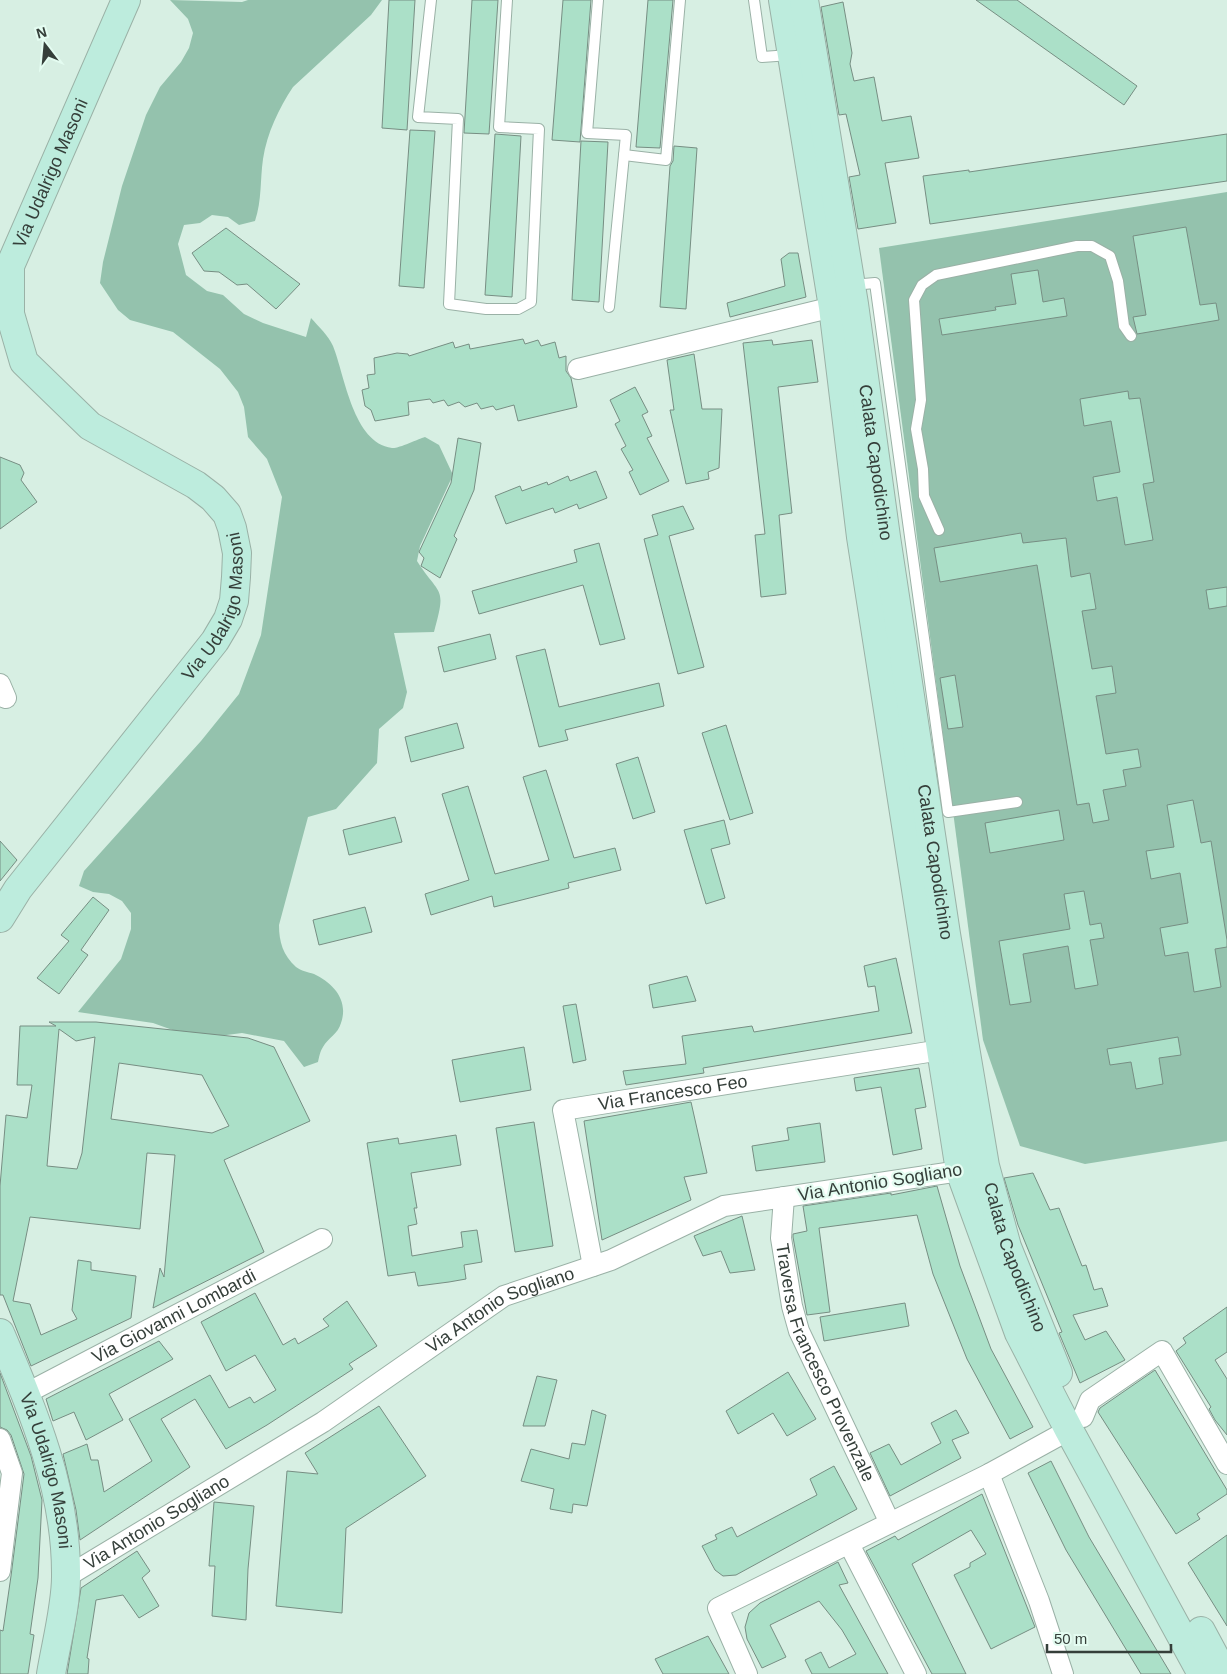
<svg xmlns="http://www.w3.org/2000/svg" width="1227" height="1674" font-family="Arial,sans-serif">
  <rect width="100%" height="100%" fill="#d7efe3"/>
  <g fill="#94c2ad">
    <path d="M170,0l72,2 6,-2h134l-11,15 -78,72c-14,21 -26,46 -30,72 -3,21 -1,41 -8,62l-16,4 -11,-8 -16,-2 -12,8 -16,2 -6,19 8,31 21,16 16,4 21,19 19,9 43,14 5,-19c8,9 17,17 22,28 12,30 20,97 59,102 6,1 26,-9 33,-11l14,8 14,30 -33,71 -3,15c23,36 30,24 17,71l-40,1 13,59 -4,16 -24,21 -2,34 -41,46 -28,8 -29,108c0,17 4,30 17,42 5,4 12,5 18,7 19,9 35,26 27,49 -3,11 -13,15 -18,24 -3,4 -4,11 -5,15l-14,5 -20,-26 -42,-8 -31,4 -30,-4 -28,-10 -75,-11 43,-53 10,-30v-16l-9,-12 -13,-7 -16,-2 -14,-6 5,-15 117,-130 38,-47 22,-59 21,-138 -15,-38 -19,-22 -4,-30 -6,-15 -18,-23 -47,-37 -43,-12 -12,-10 -18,-27 3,-21 19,-76 24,-71 14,-28 21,-25 8,-14 4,-15 -5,-14z"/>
    <polygon points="1227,192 1227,1141 1085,1164 1020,1146 983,1040 879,248"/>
  </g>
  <g fill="#abe0c8" stroke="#778e83" fill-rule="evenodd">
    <polygon points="389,0 415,0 407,130 382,128"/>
    <polygon points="472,0 498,0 489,134 464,133"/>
    <polygon points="563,0 591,0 580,142 552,140"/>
    <polygon points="648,0 673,0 660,148 636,147"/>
    <polygon points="976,0 1017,0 1137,86 1124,105"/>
    <polygon points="843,2 852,53 850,64 854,81 874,77 882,121 911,116 919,158 885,163 896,223 858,229 849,177 860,175 846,114 839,115 821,7"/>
    <polygon points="410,130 435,131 424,288 399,286"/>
    <polygon points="495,134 521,136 512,297 485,295"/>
    <polygon points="1227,134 1227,181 930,224 923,176 969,170 969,172"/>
    <polygon points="581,141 608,142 599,302 572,300"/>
    <polygon points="674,146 697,148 686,309 660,307 670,166 673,161"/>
    <polygon points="1186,227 1200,305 1216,303 1219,320 1137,334 1133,317 1146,315 1133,236"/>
    <polygon points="226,228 300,284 276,309 247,284 237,285 219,272 204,271 192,253"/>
    <polygon points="789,253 798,253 806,297 730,317 727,303 785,286 781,259"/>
    <polygon points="1038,270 1043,302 1064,298 1067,316 942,335 939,319 996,310 995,307 1016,304 1011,274"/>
    <polygon points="523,339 525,344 538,340 541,346 555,342 559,358 566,356 566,371 571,378 577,407 518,421 514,405 496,410 493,406 481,409 477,403 465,407 459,402 448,406 444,400 433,403 430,399 408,402 409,415 375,421 371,410 365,406 362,390 369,388 367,375 375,374 374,358 397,353 408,354 409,356 453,342 455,348 469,344 470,349"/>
    <polygon points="772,340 773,345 812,340 818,382 778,387 792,513 779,515 786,594 761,597 755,535 765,534 743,343"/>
    <polygon points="694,354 702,409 722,409 719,468 708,472 709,479 686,484 670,410 674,410 667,360"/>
    <polygon points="635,387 648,412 642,415 652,436 647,438 669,481 640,495 629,472 633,470 621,449 626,446 615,424 620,421 610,400"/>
    <polygon points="1128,391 1129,399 1140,398 1154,482 1143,484 1153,540 1125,545 1117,497 1097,501 1093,477 1120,472 1111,421 1084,426 1080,399"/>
    <polygon points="458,438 481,443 474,490 454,536 457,539 440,578 421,566 424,558 419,552 451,483"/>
    <polygon points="0,457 20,465 24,473 21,480 37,502 0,529"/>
    <polygon points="596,471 607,498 579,509 577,504 555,513 553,508 506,524 495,496 520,486 522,491 547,482 548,485 568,476 570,481"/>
    <polygon points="683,506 694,529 669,536 704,667 678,674 644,539 658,535 652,515"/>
    <polygon points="1021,533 1023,543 1066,538 1071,577 1090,573 1096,609 1082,611 1092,669 1112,666 1116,693 1096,696 1106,754 1138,749 1141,767 1123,770 1126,786 1103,790 1109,820 1093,823 1089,803 1077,805 1037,565 940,582 934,548"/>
    <polygon points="599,543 625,639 600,645 583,585 479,614 472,591 577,562 574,550"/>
    <polygon points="1227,587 1227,606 1209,609 1206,590"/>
    <polygon points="490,634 496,659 444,672 438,647"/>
    <polygon points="545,649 559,707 659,683 664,706 565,730 568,740 539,747 516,656"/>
    <polygon points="955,675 963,727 948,729 940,678"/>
    <polygon points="457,723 464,748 411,762 405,737"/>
    <polygon points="726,725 753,813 730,820 702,733"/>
    <polygon points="638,757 655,812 633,819 616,764"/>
    <polygon points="546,770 574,858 615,848 621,870 568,883 569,888 494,907 492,896 431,915 425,894 469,880 442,794 468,786 495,874 549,860 523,777"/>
    <polygon points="1193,800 1201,843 1211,841 1227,940 1227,947 1215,949 1221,987 1194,992 1188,952 1165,956 1160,928 1188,923 1180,873 1151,879 1146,851 1174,847 1167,805"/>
    <polygon points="1059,810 1064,840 990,853 985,823"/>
    <polygon points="395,817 402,842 349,855 343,830"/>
    <polygon points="724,820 730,844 711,849 725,898 706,904 684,830"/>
    <polygon points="0,841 17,860 0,881"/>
    <polygon points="1084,891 1090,925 1101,923 1104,938 1090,940 1098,985 1075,989 1068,946 1023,954 1031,1002 1010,1005 999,941 1070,929 1064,894"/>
    <polygon points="93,897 109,910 81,950 88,955 59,994 37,978 69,941 61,935"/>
    <polygon points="365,907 372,932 319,945 313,920"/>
    <polygon points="896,958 912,1033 703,1068 704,1073 626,1085 623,1071 686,1064 682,1036 752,1026 754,1032 879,1011 875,986 868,987 864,966"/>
    <polygon points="687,976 696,1001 653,1008 649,985"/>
    <polygon points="576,1004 586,1060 573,1063 563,1006"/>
    <path d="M49,1022h47l152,16 26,9 36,74 -86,39 40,92 -111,56 7,-40 4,9 11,-122 -28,-2 -7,76 -110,-12 -17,84 17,3 11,31 36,-16 -5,-9 6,-50 13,2v8l45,6 -5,42 -100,48 -28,-71h-3v-109l6,-71 21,3 5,-33h-15l3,-59h36zM59,1029l17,12 19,-4 -13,116 -5,16 -30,-3zM119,1063l83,12 27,51 -17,7 -101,-14z"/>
    <polygon points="1178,1037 1181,1055 1159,1058 1163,1084 1136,1089 1131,1062 1110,1065 1107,1049"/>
    <polygon points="524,1047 531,1090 460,1102 452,1060"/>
    <polygon points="919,1068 926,1107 915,1109 922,1149 893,1155 881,1087 856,1091 854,1078"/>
    <polygon points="691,1102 707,1173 684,1177 691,1200 602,1240 584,1121"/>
    <polygon points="534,1122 553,1246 515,1252 496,1128"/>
    <polygon points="820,1123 825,1162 756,1171 752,1146 789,1140 787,1128"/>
    <polygon points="456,1135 461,1165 411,1173 417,1208 414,1208 417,1224 408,1226 412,1256 463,1247 461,1232 477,1230 482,1262 464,1265 466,1279 449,1282 418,1286 415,1272 388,1276 367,1143 398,1138 399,1144"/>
    <polygon points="1033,1173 1050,1210 1059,1208 1082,1266 1086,1265 1094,1290 1102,1288 1108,1306 1073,1315 1085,1340 1106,1331 1125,1360 1080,1383 1059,1333 1062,1332 1018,1225 1004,1178"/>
    <polygon points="937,1186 960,1266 991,1349 1033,1427 1010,1439 967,1359 933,1274 917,1215 819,1228 830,1312 807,1315 793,1237 793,1234 807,1231 803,1206 891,1193 891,1195"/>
    <polygon points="742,1216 755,1270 730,1273 721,1251 703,1256 694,1236"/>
    <polygon points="255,1293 283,1345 295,1338 298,1344 329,1326 323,1319 347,1301 377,1346 349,1364 353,1369 267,1425 226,1449 195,1399 161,1419 190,1467 80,1540 76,1510 63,1454 87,1444 91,1460 98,1460 104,1492 152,1461 129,1419 210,1375 229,1408 250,1397 254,1403 276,1390 255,1355 226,1371 201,1322"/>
    <polygon points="905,1303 909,1326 824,1341 820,1317"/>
    <polygon points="1227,1307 1227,1352 1215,1360 1227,1379 1227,1435 1215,1420 1209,1409 1211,1407 1176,1351 1186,1343 1183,1338"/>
    <polygon points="159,1341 173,1359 109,1394 123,1420 86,1440 74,1412 53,1421 46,1399"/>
    <polygon points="1155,1370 1227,1490 1227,1494 1197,1514 1200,1519 1176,1534 1098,1412 1100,1408"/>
    <polygon points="788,1372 816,1419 787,1436 773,1413 738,1434 726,1411"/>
    <polygon points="0,1373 31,1456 42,1500 38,1578 30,1634 34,1635 28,1674 0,1674 0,1630 3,1631 11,1576 24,1474 11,1435 7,1430 0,1427"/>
    <polygon points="537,1376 557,1380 545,1426 523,1426"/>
    <polygon points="379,1406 426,1476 346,1528 342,1613 276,1606 287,1471 318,1474 305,1453"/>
    <polygon points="592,1410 606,1415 587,1506 573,1504 572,1513 550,1509 554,1489 521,1481 531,1449 569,1459 572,1443 585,1445"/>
    <polygon points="956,1410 969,1433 952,1440 961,1458 890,1496 870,1453 889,1444 901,1465 941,1443 931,1423"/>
    <polygon points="1051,1461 1089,1537 1171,1674 1141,1674 1066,1550 1028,1473"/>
    <polygon points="834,1466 857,1509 736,1575 723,1576 715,1570 702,1546 717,1539 715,1535 732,1527 737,1537 817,1495 810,1479"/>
    <polygon points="982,1494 1035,1627 991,1649 954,1575 970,1567 970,1563 986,1554 971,1530 912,1564 966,1674 932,1674 866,1551 895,1536 898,1540"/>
    <polygon points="214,1502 254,1506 248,1569 246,1620 212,1616 215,1566 209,1566"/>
    <polygon points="1227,1535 1227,1626 1188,1563"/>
    <polygon points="137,1551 150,1571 142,1578 159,1606 139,1618 123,1595 96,1600 87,1658 89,1659 88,1674 67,1674 81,1588"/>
    <polygon points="838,1562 848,1583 839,1585 888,1674 812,1674 805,1660 821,1652 829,1668 856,1654 842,1630 819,1601 770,1625 786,1657 762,1668 747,1639 745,1627 749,1613 760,1603"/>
    <polygon points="708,1636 729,1674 663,1674 655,1659"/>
  </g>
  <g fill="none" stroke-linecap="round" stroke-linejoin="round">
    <defs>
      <g id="lane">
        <polyline points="431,0 418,117 458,119 449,304 486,309 518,309 531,302 539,129 499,127 507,0"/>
        <polyline points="598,0 587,133 626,135 609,307"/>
        <polyline points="754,0 762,57 790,55"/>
        <polyline points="624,155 666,160 680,0"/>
        <polyline points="852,285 875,283 948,812 1017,802"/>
        <polyline points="939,530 924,496 923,469 916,429 921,400 914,300 922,285 936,275 1077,246 1092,246 1110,256 1118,281 1124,326 1131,336"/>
      </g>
      <g id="street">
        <polyline points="578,369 833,307"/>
        <polyline points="0,684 6,698 0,696"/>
        <path id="s1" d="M784,1197l-3,41 11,68 7,25 91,192"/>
        <path id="s2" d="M593,1266l-30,-156 378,-60"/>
        <path id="s3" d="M25,1394l297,-155"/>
        <polyline points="1083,1417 1090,1400 1162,1351 1227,1464"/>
        <polyline points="0,1439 12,1473 0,1571"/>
        <polyline points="989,1474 1039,1601 1063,1674"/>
        <polyline points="849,1544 916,1674"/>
        <path id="s4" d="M66,1577l257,-155 181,-126 107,-36 113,-54 236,-35"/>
        <polyline points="747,1674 718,1608 989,1474 1069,1430"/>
      </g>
      <g id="secondary">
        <polyline points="783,0 833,307 861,537 960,1171 1019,1333 1069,1430 1202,1674"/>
        <path id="s5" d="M804,0l50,304 32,233 60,397 39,232 22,81 51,126"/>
        <path id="s6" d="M0,918l18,-29 197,-248 13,-22 6,-18 2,-24 1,-24 -5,-25 -5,-14 -14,-16 -17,-13 -106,-59 -66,-64 -14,-48v-48l116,-266"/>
        <path id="s7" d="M0,1333c33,78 67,157 66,244 0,29 -10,67 -15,97"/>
        <polyline points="1201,1631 1224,1674"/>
      </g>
    </defs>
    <use href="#lane" stroke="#9ab1a6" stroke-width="12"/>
    <use href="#street" stroke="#9ab1a6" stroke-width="22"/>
    <use href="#secondary" stroke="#9ab1a6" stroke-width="30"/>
    <use href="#lane" stroke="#fff" stroke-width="10"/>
    <use href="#street" stroke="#fff" stroke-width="20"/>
    <use href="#secondary" stroke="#bdecdd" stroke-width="28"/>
  </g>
  <g text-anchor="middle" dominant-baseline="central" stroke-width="4.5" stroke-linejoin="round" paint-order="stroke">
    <g font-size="18" fill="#353f3a" stroke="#e4fcf1">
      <text stroke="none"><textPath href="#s6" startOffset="939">Via Udalrigo Masoni</textPath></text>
      <text stroke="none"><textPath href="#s5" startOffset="468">Calata Capodichino</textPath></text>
      <text stroke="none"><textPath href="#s6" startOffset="384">Via Udalrigo Masoni</textPath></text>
      <text stroke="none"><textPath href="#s5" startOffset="872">Calata Capodichino</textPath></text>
      <text stroke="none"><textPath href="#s2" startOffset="270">Via Francesco Feo</textPath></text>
      <text transform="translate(880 1182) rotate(-9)">Via Antonio Sogliano</text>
      <text stroke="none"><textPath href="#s5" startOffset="1276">Calata Capodichino</textPath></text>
      <text stroke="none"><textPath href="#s4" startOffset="511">Via Antonio Sogliano</textPath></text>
      <text stroke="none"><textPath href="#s3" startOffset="168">Via Giovanni Lombardi</textPath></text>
      <text stroke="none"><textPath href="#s1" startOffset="174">Traversa Francesco Provenzale</textPath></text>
      <text stroke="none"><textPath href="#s7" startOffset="146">Via Udalrigo Masoni</textPath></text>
      <text stroke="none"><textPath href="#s4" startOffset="106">Via Antonio Sogliano</textPath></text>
    </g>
  </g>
  <g transform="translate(45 45) rotate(344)" stroke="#e4fcf1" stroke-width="4" paint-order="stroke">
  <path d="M0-4L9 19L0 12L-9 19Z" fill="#353f3a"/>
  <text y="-8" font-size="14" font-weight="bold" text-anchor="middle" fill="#353f3a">N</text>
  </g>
  <path d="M1047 1644v8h124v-8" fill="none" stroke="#353f3a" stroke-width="2.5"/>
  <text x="1054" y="1644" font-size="15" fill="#353f3a" stroke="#e4fcf1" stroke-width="4" paint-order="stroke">50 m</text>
</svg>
